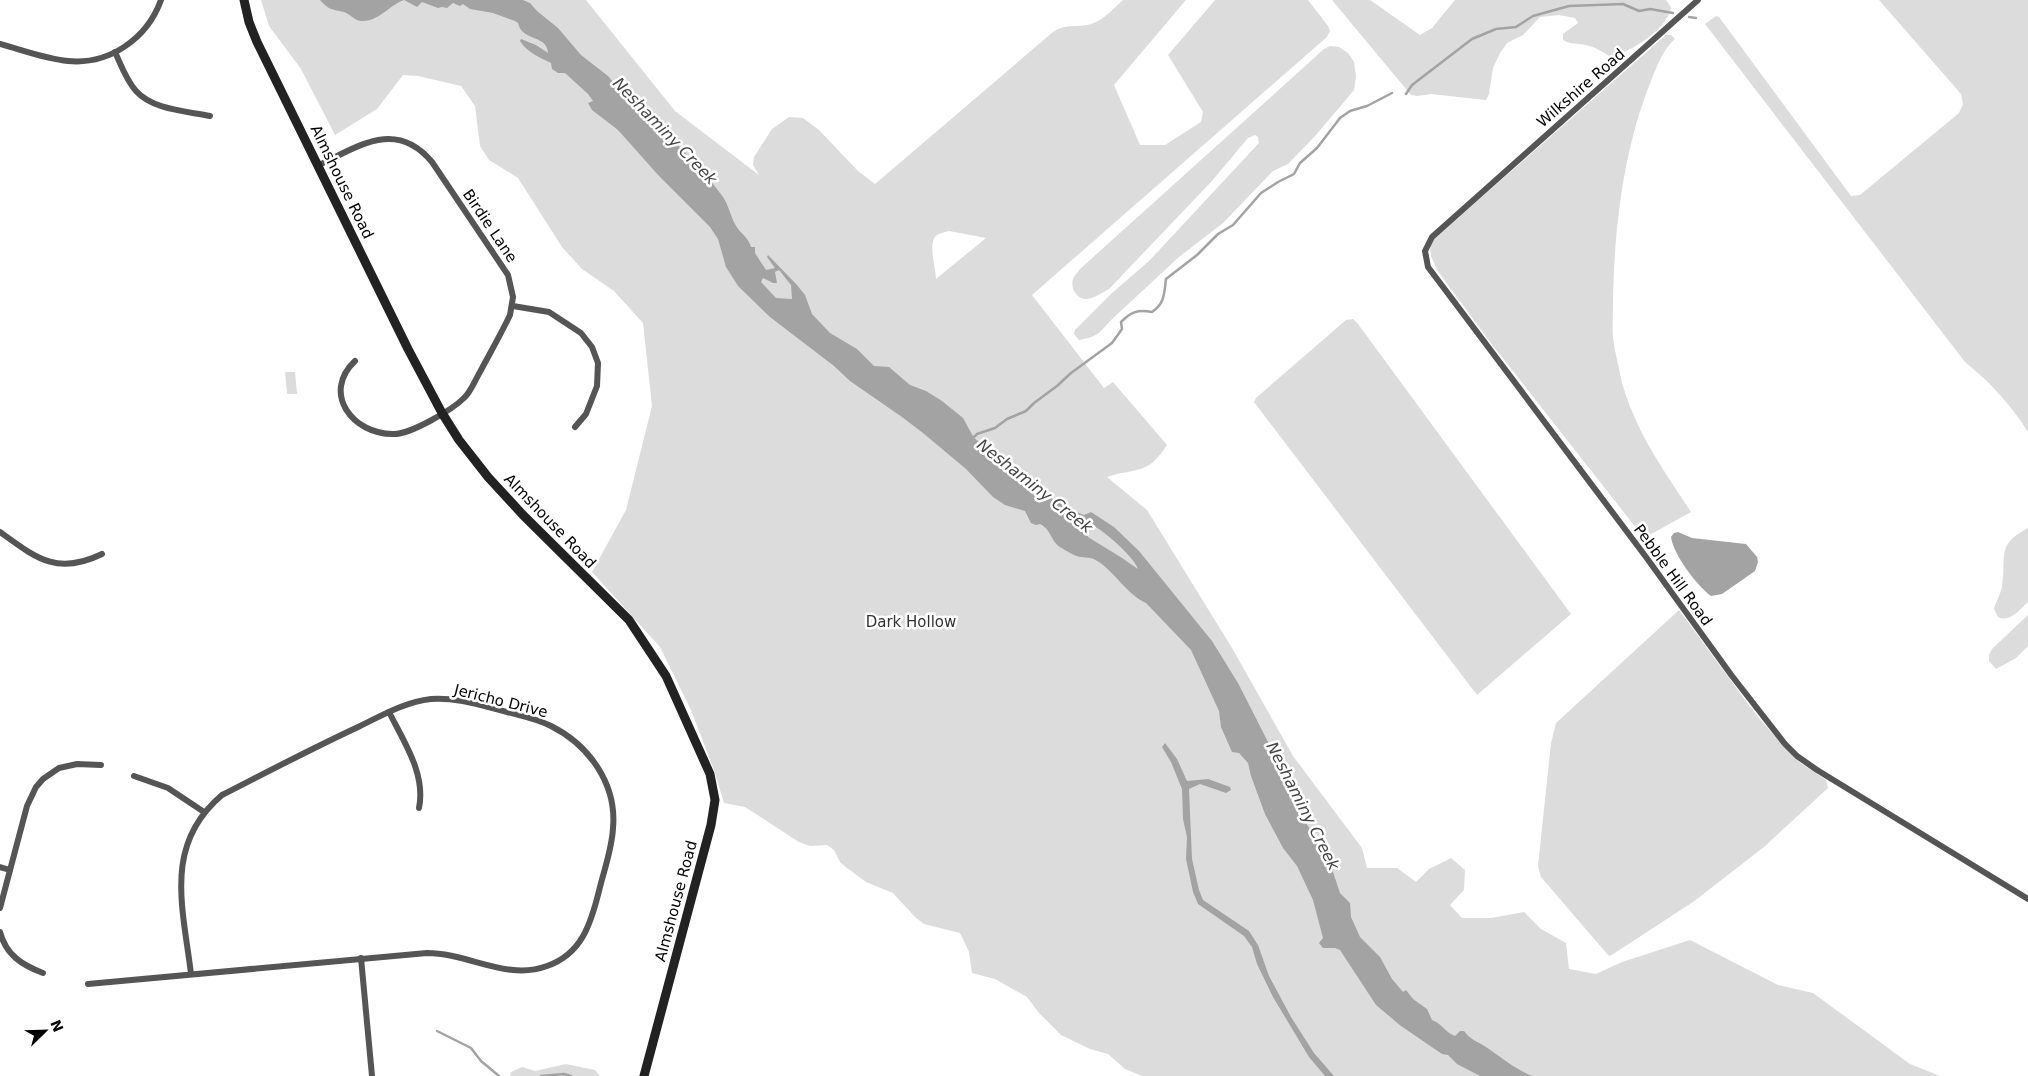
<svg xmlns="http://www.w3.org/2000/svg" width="2028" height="1076" font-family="'DejaVu Sans',sans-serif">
  <rect width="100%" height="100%" fill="#fff"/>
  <g fill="#dcdcdc" fill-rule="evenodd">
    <path d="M261,0h325l89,111 84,64 -6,-10 1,-8 18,-28 17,-12 14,1 16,12 39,41 17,13 178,-152c13,-9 25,-4 38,-8 13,-4 23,-16 32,-24h63l-72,85 26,60h25l36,-23 2,-10 -35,-57 47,-55h93l20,26 2,5 -3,6 -295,258 72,93 9,-6 54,63c-20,31 -30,22 -60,32l40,33 85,138 61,108 69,92 5,20h30l19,14 13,-13 22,-11 14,12 -1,20 -14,15 12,13h29l33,-6 17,17 25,14 3,26 27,5 26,-12 68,-22 88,45 35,8 97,71 30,12h-798l-17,-7 -17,-15 -18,-5 -29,-14 -22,-22 -12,-16 -32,-18 -23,-6 -3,-21 -9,-19 -36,-9 -9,-7 -22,-24 -27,-11 -19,-14 -7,-6 -6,-12 -7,-5 -17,1 -11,-4 -54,-35 -21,-4 -10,-33 -23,-60 -31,-63 -68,-75 34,-62 26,-104 -9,-83 -29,-32 -32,-22 -20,-22 -44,-69 -29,-18 -9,-14 -5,-40 -14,-20 -43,-10 -15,-1 -26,34 -42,26 -34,-66 -32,-43zM949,231l37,7 -50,41c0,-11 -9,-37 1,-44 3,-2 9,-3 12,-4z"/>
    <path d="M1332,0h38l50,35 12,-7 23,-28h211l5,7c-3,22 -39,44 -60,50 -8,-5 -16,-10 -25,-12 -9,-2 -15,0 -23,-5v-6l15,-11 -3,-5 -16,-3 -19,2 -17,18 -16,8 -7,10 -7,15 -4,26 -3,6 -55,-6 -14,2 -6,-1z"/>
    <path d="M1879,0h149v432c-17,-27 -38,-50 -63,-70l-260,-338 11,-8 3,1 132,179 9,-1 99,-82 4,-9 -2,-10z"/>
    <path d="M1666,35h5l4,4c-12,10 -18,27 -24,42 -28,69 -37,149 -38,223 0,11 -1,23 0,34 2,15 6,30 9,45 15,51 41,86 69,129l-47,26 -154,-196 -53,-72 -6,-14 -1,-11 3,-5z"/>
    <path d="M1330,46l9,1 9,6 6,9 2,15 -2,13 -38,45 -28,29 -15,7 -50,52 -44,34 -69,64c-11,13 -14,16 -31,19l-5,-6 1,-4 37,-37 37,-32 110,-118 -1,-6 -3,-2 -7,3 -37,44 -102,107c-6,3 -14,9 -22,10 -10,1 -17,-11 -14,-20 1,-3 5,-7 7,-10l244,-220z"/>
    <polygon points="1353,319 1358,324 1571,614 1477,695 1254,402 1256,398 1346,320"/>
    <polygon points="285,372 295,372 297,394 287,394"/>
    <path d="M2028,528v74c-9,8 -18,21 -30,15l-4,-8c2,-8 7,-15 8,-23 5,-29 -7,-41 26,-58z"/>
    <polygon points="1679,610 1754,712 1783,746 1799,762 1826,780 1828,788 1764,847 1693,902 1610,956 1608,955 1541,877 1538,866 1551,743 1556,723"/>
    <polygon points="2028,615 2028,646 2016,658 1996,669 1989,661 1989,655 1992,649"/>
    <polygon points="566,1064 595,1070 600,1076 510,1076 511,1072 522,1067 535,1071"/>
  </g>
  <g fill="#a3a3a3" fill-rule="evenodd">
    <path d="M320,0h203l7,3 7,8 21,17 23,27 27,21 15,18 43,38 41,44 16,21c6,9 7,18 12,27 4,9 13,12 16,23h4v6l11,17 9,-2 -8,-11 1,-2 29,30 8,10 7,19 18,19 27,16 17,17 15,1 21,18 16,6 16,10 21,17 11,20 18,14c10,0 16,13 24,19 20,18 43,34 68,44l7,-3 23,15 25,24 73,90 26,42 31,61 11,29 21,44 24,31 15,45 10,10 1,14 9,20 20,20 12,22 11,13 3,-2 7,9 14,10 5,11c9,3 14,13 23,16l5,-5h4c7,10 16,11 25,18 14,10 28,21 43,27h-52l-23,-12 -9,-9 -6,-1 -41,-28 -25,-21 -36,-55 -5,-2h-12l-4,-5 4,-5 -10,-38 -16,-34 -14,-18 -18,-34 -14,-38 -3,-13 -9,-10 -7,-1 -11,-25 -2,-16 -28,-61 -45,-47c-19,-9 -30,-29 -47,-41 -7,-5 -11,-4 -18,-5 -7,-1 -16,-7 -21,-10 -10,-7 -9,-18 -20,-23l-4,1 -5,-2 -6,-12 -20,-6 -12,-8 -27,-28 -43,-36 -21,-16 -52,-36 -16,-15 -64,-49 -32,-31 -12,-19 -8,-28 -8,-12 -51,-51 -41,-46 -26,-20 -4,-7 5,-2 -5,-7 -23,-21h-7l-6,-4 -1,-6c-11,-5 -24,-11 -31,-22l1,-2 15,6 12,8c-1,-19 -26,-11 -30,-30l-3,-2 -22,-8 -23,-4 -7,-5 -3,2 -7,-3 -6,5 -5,-1 -4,1 -16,-6 -5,5 -13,-7c-13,4 -26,22 -42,21 -7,0 -12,-7 -18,-9 -13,-3 -15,-2 -24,-12zM779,270l12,15 1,14 -16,-1 -15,-16 2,-4 10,5h4l-2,-11zM1089,524c12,3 46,34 49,45l-16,-11 -34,-21 -2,-12z"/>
    <path d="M1678,532l14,6 54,6 11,13 1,5 -3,9 -33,23 -11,2c-14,-10 -38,-42 -40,-59l3,-4z"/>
    <polygon points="1165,743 1177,759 1187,781 1208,779 1230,787 1231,790 1226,793 1200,784 1189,789 1192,859 1199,890 1203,900 1249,931 1258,945 1269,976 1291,1017 1314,1053 1334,1076 1325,1076 1309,1057 1273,997 1257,964 1252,947 1244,936 1198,904 1193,892 1186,859 1187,837 1183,819 1182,789 1171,762 1162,747"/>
  </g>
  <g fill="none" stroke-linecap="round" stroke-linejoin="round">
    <g stroke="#a3a3a3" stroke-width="2.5">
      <polyline points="1689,17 1696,18"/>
      <polyline points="1406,94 1412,85 1472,39 1496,29 1516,27 1533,16 1569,6 1623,4 1639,11 1650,9 1673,13"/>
      <path d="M972,439l5,-5 18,-6 12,-9 19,-8 8,-8 23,-17 14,-13 41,-30 10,-14 -1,-7c10,-10 17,-13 31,-10 13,-9 12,-18 14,-33l31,-24 21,-21 15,-9 28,-32 17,-11 16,-8 6,-11 17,-15 23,-30 10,-7 17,-5 25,-13"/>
      <polyline points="437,1031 471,1048 481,1061 499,1076"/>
      <polyline points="541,1076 564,1074 571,1076"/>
    </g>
    <g stroke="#555" stroke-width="6">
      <polyline points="1698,0 1432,237 1425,251 1428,267 1646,557 1732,676 1785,744 1797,756 1817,770 2028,899"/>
      <path d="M0,44c22,6 45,15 68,17 41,4 79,-22 93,-61"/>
      <path d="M115,52c6,13 11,28 21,39 17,19 50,20 74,25"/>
      <path d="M319,165c40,-19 77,-46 113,-3l76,113 5,22 -3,18c-9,19 -20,38 -30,57 -5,8 -9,20 -16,26 -12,12 -53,36 -70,36 -41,1 -73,-41 -39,-73"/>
      <polyline points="513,306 549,312 581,333 592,347 598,363 597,386 586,414 575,427"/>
      <path d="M0,532c36,26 57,44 102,22"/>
      <path d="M389,712c15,30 37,62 30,96"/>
      <polyline points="134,776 168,788 204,812"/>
      <polyline points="0,867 10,870"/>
      <polyline points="0,908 27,806 36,787 43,779 59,768 77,764 101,765"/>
      <path d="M0,932c6,23 22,33 43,41"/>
      <polyline points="361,958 372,1076"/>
      <path d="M88,984l339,-31c41,0 80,28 120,13 35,-12 44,-43 52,-75 5,-21 13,-42 14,-63 4,-44 -24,-83 -62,-102 -14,-7 -29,-10 -44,-14 -24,-6 -51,-15 -76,-13 -27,3 -50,17 -75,29 -45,21 -89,44 -134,67 -59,50 -39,112 -31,179"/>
    </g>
    <polyline stroke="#222" stroke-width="9" points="244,0 249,22 257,42 408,349 442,413 459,440 488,477 523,515 629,620 666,676 710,774 715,800 711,825 644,1076"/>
  </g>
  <g text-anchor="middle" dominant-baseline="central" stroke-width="5" stroke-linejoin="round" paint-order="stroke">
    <g font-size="15" fill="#000" stroke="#fff">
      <text transform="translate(1581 88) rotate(-41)">Wilkshire Road</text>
      <text transform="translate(342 182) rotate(64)">Almshouse Road</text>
      <text transform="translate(490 226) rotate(56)">Birdie Lane</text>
      <text transform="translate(550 521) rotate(46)">Almshouse Road</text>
      <text transform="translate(1673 575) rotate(54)">Pebble Hill Road</text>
      <text transform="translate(501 701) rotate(14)">Jericho Drive</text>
      <text transform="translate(676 901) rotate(-75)">Almshouse Road</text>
    </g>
    <g font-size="15" fill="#333" stroke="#fff">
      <text x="911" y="622">Dark Hollow</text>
    </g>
    <g font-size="16" font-style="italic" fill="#444" stroke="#fff">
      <text transform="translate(665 131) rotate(46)">Neshaminy Creek</text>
      <text transform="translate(1035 486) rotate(38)">Neshaminy Creek</text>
      <text transform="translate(1303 806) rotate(63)">Neshaminy Creek</text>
    </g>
  </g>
  <g transform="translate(45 1031) rotate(67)" stroke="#ffffff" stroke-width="4" paint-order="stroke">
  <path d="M0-4L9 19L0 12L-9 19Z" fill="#000000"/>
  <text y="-8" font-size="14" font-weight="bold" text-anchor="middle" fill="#000000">N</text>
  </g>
</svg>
